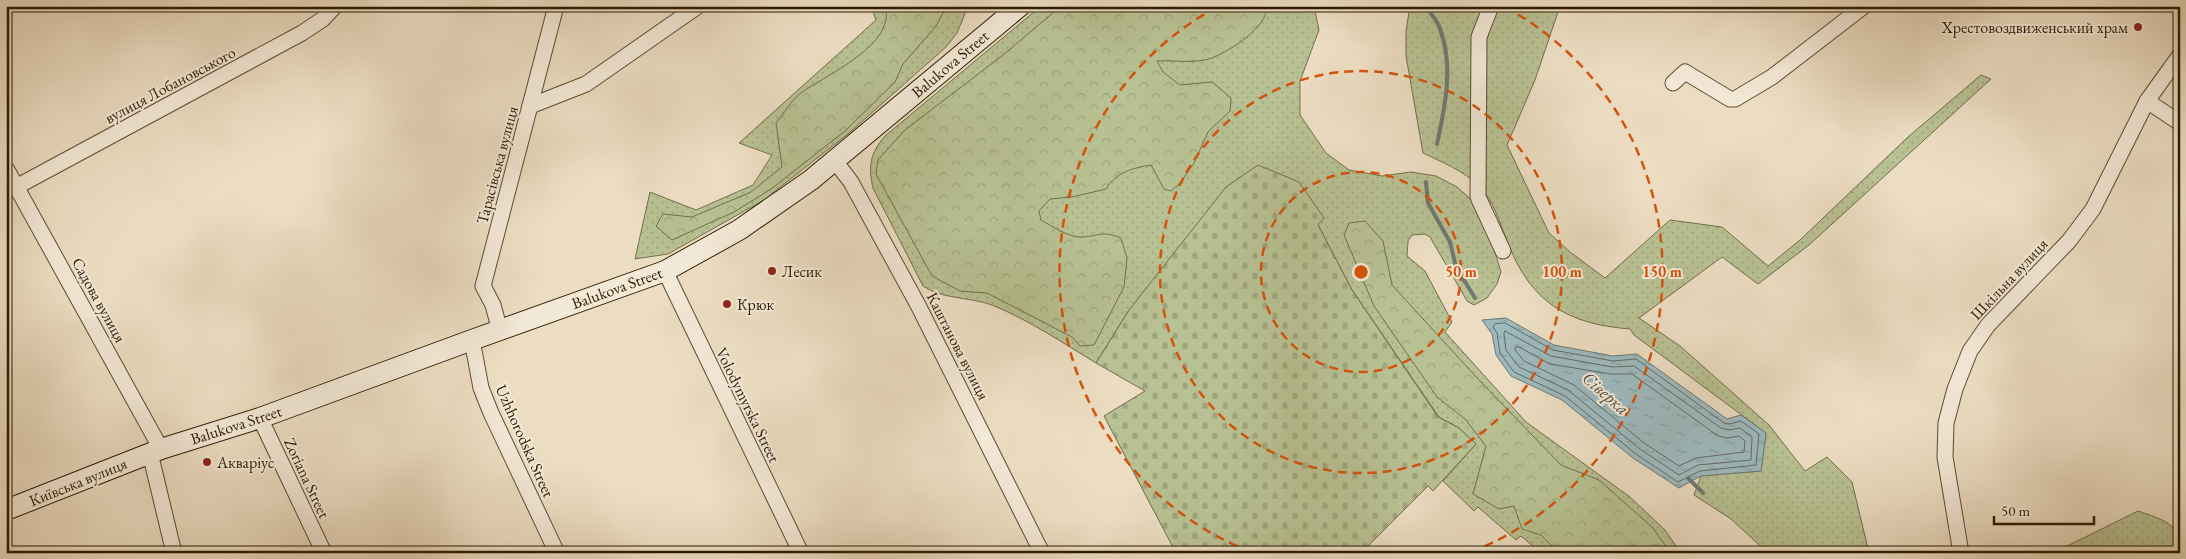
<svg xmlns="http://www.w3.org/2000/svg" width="2186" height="559" font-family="'EB Garamond',serif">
  <defs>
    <pattern id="grass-dots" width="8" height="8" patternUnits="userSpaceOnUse" patternTransform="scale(1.25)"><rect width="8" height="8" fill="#b8c193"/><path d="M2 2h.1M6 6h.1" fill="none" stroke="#9ea57d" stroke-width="1.8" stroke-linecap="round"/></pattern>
    <pattern id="forest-crowns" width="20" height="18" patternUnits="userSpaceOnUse" patternTransform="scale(1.25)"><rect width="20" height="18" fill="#b8c193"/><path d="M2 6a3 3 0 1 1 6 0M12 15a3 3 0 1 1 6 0" fill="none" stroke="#9ea57d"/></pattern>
    <pattern id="cemetery-stones" width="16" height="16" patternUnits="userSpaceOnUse" patternTransform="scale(1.25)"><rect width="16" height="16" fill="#b8c193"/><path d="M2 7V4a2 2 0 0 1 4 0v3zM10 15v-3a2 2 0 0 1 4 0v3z" fill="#9ea57d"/></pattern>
    <pattern id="water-ripples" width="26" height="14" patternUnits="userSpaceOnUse" patternTransform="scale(1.25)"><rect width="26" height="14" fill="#9db9be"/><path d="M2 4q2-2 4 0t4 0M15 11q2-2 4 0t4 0" fill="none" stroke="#879ea2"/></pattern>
  </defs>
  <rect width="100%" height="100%" fill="#ecddc2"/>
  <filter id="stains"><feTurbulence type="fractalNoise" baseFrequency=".004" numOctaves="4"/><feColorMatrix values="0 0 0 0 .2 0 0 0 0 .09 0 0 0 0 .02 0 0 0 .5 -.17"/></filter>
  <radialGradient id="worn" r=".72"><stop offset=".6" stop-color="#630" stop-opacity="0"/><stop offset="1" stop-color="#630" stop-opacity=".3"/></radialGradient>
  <g fill="url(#grass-dots)" stroke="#726e4a">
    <polygon points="871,6 968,6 957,33 946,47 849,133 764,200 668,254 635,259 650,192 696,210 753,185 772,155 739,143 876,20"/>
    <path d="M1041,6h273l5,24 -19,51v34l26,38 23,17 33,6 29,-4 25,4 21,11 17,15 16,34 11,36 -4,12 -10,14 -13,7 -7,-4 -37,-64 -5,-3 -13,1 -4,6 -1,15 18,15 27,51 -7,10 81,90 104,75 35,33 16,23h-140l-20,-17 -5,4 -38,-33 -4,4 -31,-30 33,-37 -17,-16 -20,-11 -87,-127 -34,-65 -189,85 -33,53c-33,-20 -67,-43 -104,-58 -22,-8 -51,-6 -69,-19l-50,-98c-5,-21 -3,-35 12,-52z"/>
    <path d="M1410,6h150l-25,74 -28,65 42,88 21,19 35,26 65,-58 52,7 46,39 32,-26 108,-103 73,-62 10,4 -182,166 -51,39 -36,-27 -83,61 41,28 89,79 36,46 22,-14 25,25 17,71h-101l-37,-34 -37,-24 7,-19 60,-5 5,-38 -132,-98 -4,-6c-62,-5 -99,-26 -122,-86 -8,-19 -14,-42 -29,-57 -15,-15 -37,-24 -56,-33l-17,-97v-25z"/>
    <path d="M2138,511c25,9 42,11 42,42h-127z"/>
  </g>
  <g fill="url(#forest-crowns)" stroke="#726e4a">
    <path d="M885,6h62l-11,20 -33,38 -8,18 -50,49 -74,58 -37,23 -62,28 -16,-14 7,-12 29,3 59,-25 31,-25 -6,-44c8,-9 15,-23 25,-30 24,-18 96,-48 84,-87z"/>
    <path d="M1061,6h206c0,22 -36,44 -55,52 -16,6 -38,2 -55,3l6,11 17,13 32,-3 19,16 -1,13 -22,21 -14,31 -14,20 -9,8 -7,-2 -13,-24c-18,3 -35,7 -45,24l-34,8 -22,2 -11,12 2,9c11,6 28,18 41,17 20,-1 17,-7 39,1l6,20 -3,29 -30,58 -14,1 -8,-9 -85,-44 -27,-2 -28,-15 -56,-102 2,-14 27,-30 98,-75z"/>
    <polygon points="1365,221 1383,241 1392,285 1478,379 1561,465 1599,480 1652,527 1671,553 1559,553 1541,535 1522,529 1514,506 1499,509 1473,494 1486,446 1465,419 1437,397 1374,306 1344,235 1349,223"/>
  </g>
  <polygon fill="url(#cemetery-stones)" stroke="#726e4a" points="1258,165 1299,182 1324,218 1318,225 1352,290 1438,417 1459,428 1476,444 1433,491 1428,486 1361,553 1176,553 1104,416 1145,391 1096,363 1129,310 1226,187"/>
  <polygon fill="url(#water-ripples)" stroke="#6f7972" points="1506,318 1554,345 1613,356 1637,354 1727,419 1741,415 1766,433 1761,471 1701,476 1679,488 1633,458 1562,400 1511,376 1496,355 1492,334 1482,320"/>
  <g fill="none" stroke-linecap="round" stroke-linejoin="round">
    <g stroke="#646a60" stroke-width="1">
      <polygon points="1505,323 1553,350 1613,361 1636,359 1724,423 1729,424 1741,421 1759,434 1756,465 1700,471 1678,482 1636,454 1565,396 1514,372 1500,353 1497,333 1493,327 1495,324"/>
      <polygon points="1505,331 1551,356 1612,367 1634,366 1721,428 1729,430 1740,428 1752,437 1751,460 1698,465 1679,475 1640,449 1568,390 1519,367 1506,350 1504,334"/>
      <polygon points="1516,347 1519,347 1550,364 1611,374 1632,374 1718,436 1727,438 1739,436 1745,441 1744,452 1696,458 1679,466 1644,443 1574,385 1524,361 1515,350"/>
    </g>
    <g stroke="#6f7972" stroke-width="4">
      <path d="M1425,6c5,7 13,15 15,23 14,37 5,78 -3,115"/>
      <polyline points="1426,182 1428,203 1450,242 1456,267 1475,298"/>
      <polyline points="1688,478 1703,493"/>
    </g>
    <defs>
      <g id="minor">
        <polyline points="1491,6 1479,37 1478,197 1503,251"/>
        <polyline points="1673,83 1685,72 1730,99 1735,99 1772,77 1864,6"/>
        <polyline points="2147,101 2180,123"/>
        <polyline points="530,106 586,84 698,6"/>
        <polyline points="835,161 851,182 919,307 1042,553"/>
        <polyline points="6,168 161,449"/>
        <polyline points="16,187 302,33 323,19 335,6"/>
        <polyline points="665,271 801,553"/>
        <polyline points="500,331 493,305 483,286 556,6"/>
        <polyline points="472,340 481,388 491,413 557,553"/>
        <polyline points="260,418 324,553"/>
        <polyline points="150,453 174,553"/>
        <polyline points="1961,553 1945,457 1946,423 1955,389 1970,351 1988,325 2069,241 2093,209 2147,101 2180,55"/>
      </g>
      <polyline id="secondary" points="6,510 161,449 260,418 472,340 665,271 739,230 811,180 1020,6"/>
    </defs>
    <use href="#minor" stroke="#5b4b31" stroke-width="17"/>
    <use href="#secondary" stroke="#2b1a01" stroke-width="22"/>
    <use href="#minor" stroke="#f3e9d7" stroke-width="15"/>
    <use href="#secondary" stroke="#f3e9d7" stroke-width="20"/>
  </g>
  <g fill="none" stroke="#d5530b" stroke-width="2.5" stroke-dasharray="9 6">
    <circle cx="1361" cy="272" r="100"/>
    <circle cx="1361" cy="272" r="201"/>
    <path d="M1251 552A301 301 0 0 1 1217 7M1505 7A301 301 0 0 1 1471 552"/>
  </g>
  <g fill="#8f2418" stroke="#f3e9d7" stroke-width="2">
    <circle cx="2138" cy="27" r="5"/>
    <circle cx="772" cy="271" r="5"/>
    <circle cx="727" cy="304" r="5"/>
    <circle cx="207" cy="462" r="5"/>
  </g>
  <g text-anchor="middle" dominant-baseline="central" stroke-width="4" stroke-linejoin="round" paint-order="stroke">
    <g font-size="16" fill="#2b1a01" stroke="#f3e9d7" text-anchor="start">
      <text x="2128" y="27" text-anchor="end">Хрестовоздвиженський храм</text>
      <text x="782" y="271">Лесик</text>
      <text x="737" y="304">Крюк</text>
      <text x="217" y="462">Акваріус</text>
    </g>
    <g font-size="16" fill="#2b1a01" stroke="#f3e9d7">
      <text transform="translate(950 64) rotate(-40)">Balukova Street</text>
      <text transform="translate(170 85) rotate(-28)">вулиця Лобановського</text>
      <text transform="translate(497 165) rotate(-75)">Тарасівська вулиця</text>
      <text transform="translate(2009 279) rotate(-47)">Шкільна вулиця</text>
      <text transform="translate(617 288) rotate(-20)">Balukova Street</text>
      <text transform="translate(99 300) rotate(61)">Садова вулиця</text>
      <text transform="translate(958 346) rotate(63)">Каштанова вулиця</text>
      <text transform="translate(748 405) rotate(64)">Volodymyrska Street</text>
      <text transform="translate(236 425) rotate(-18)">Balukova Street</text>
      <text transform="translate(525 441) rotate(66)">Uzhhorodska Street</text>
      <text transform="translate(307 478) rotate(65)">Zoriana Street</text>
      <text transform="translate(78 482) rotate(-22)">Київська вулиця</text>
    </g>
    <g font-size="18" font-style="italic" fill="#535243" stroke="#f3e9d7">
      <text transform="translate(1606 393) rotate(41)">Сіверка</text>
    </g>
  </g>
  <circle cx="1361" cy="272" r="8" fill="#d5530b" stroke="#f3e9d7" stroke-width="2.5"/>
  <g font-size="15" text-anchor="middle" font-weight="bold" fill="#d5530b" stroke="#f3e9d7" stroke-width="4" stroke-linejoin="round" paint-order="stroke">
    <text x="1461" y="277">50 m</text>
    <text x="1562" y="277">100 m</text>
    <text x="1662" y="277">150 m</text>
  </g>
  <rect width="2186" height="559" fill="none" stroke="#ecddc2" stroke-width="25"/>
  <rect x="8" y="8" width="2171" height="544" fill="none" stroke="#2b1a01" stroke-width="2.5"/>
  <rect x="12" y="12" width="2161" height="534" fill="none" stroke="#2b1a01"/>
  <path d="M1994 516v8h100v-8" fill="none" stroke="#2b1a01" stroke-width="2.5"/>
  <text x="2001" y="516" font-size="15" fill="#2b1a01" stroke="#f3e9d7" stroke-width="4" paint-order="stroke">50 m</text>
  <rect width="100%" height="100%" filter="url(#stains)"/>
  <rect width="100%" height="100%" fill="url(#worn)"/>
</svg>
